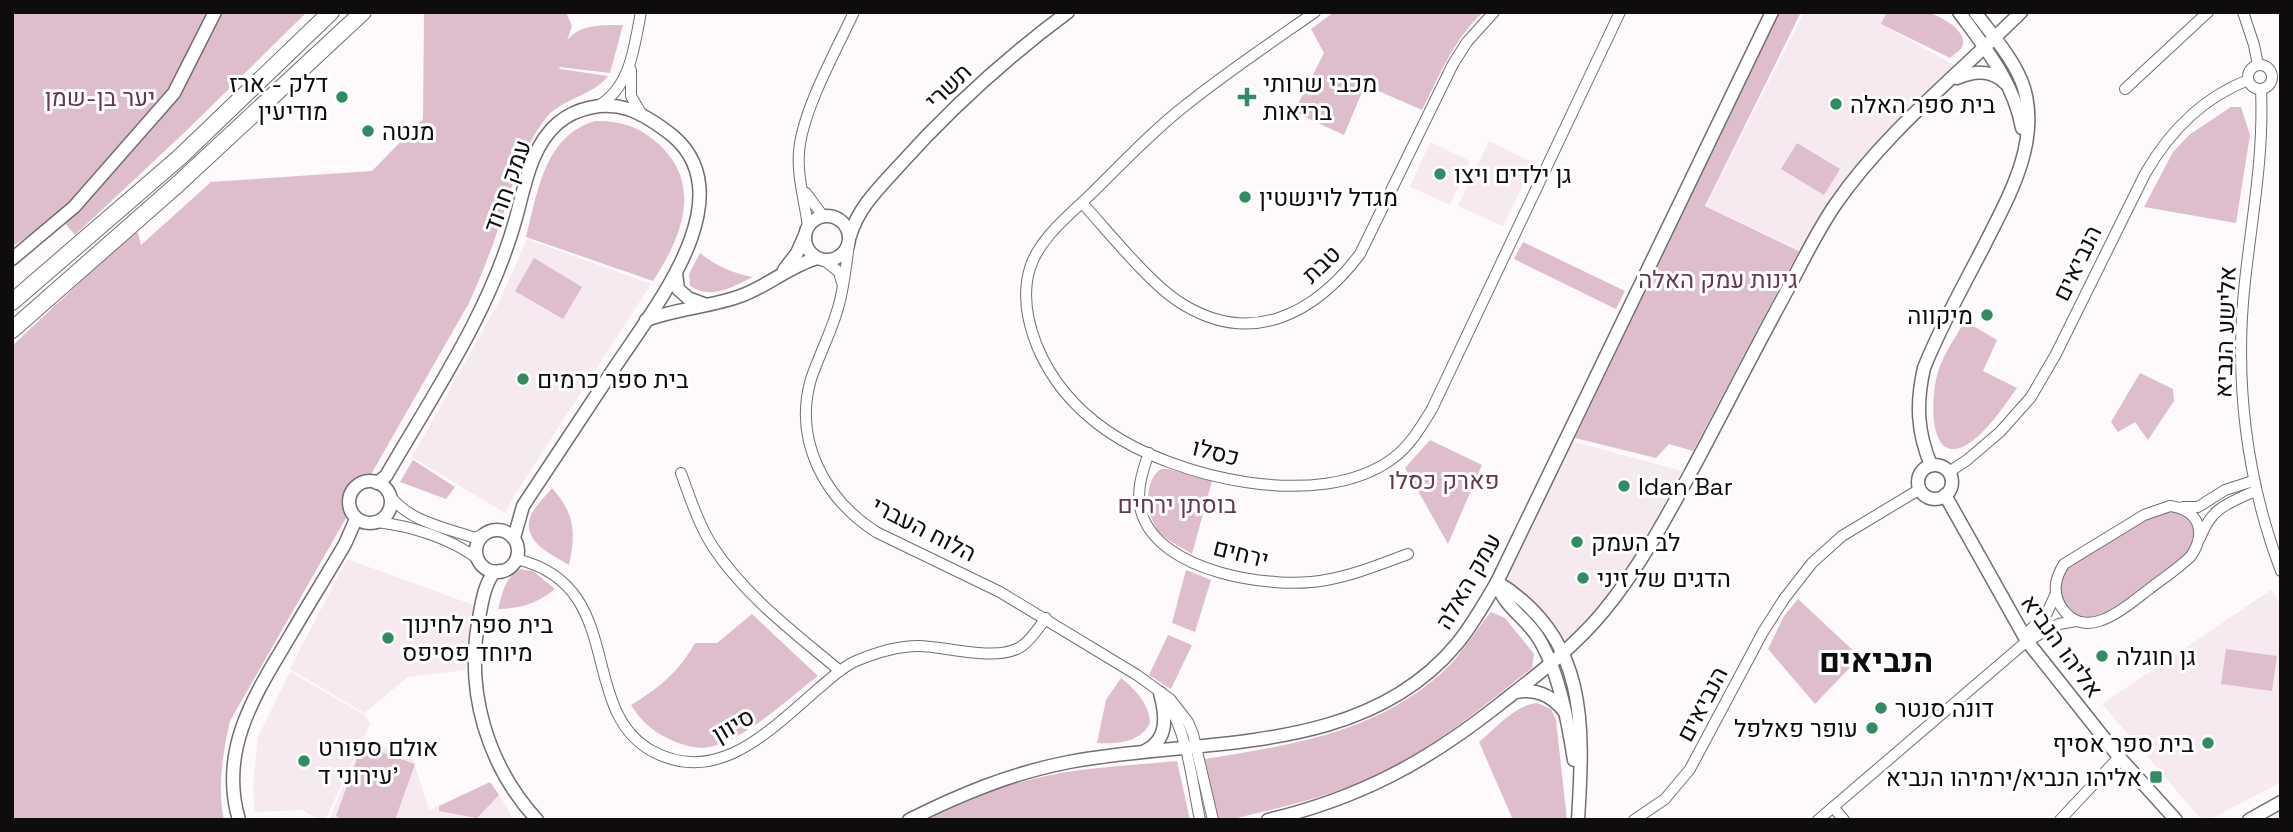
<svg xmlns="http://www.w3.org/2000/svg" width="2293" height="832" font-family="'Space Grotesk',Heebo,sans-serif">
  <rect width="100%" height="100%" fill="#fef9fb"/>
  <g fill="#f6e9ef">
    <polygon points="1804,12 1887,12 1881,24 1954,65 1863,157 1821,213 1800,250 1706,206"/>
    <polygon points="1489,141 1534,163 1503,226 1458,206"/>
    <polygon points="1430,142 1470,161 1450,205 1410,187"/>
    <polygon points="527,239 651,284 514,496 505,513 412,457 500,300"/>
    <polygon points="1571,441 1682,471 1633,560 1616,585 1566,644 1507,580"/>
    <polygon points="347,559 476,606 465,670 408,677 364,713 290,669"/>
    <polygon points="2271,590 2281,606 2281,782 2209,820 2202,820 2102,704"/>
    <polygon points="290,672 365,715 370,724 325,820 318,820 303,810 255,812 253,786 258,737"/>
    <polygon points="364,738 413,759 429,810 492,783 514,820 329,820"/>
  </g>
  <g fill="#debecd">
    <polygon points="12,12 307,12 186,131 75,235 58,215 12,247"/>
    <path d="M424,12h142l6,14 -5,15c11,-17 37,-16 56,-16l-13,48 -51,-6 1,2 48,7c-15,20 -46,22 -62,42 -28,36 -34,73 -49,114 -8,25 -18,48 -28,71l-239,418c-7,31 -13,67 -6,99h-212v-474l125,-117 4,16 70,-63 161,-11 51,-52z"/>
    <path d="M1334,12h149c-29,27 -44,64 -61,98l-57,-25 -21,50 -50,-23 30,-59 -13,-24z"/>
    <polygon points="1779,12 1801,12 1705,206 1799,251 1693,451 1669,444 1656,458 1575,438"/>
    <path d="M1887,12c12,0 26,-2 39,0 11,2 44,19 36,35 -2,4 -9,8 -12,11l-69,-34z"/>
    <polygon points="2231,107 2241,107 2250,135 2236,223 2144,207 2173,152 2189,135"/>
    <path d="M595,121c22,-1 43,5 60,20 49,41 28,94 -2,140l-127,-44c12,-45 18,-101 69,-116z"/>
    <polygon points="1797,143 1840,169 1824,195 1781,169"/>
    <polygon points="1523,242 1625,291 1616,309 1514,259"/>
    <path d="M700,253c16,13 32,20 53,24 -21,10 -42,23 -63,9l-1,-12z"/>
    <polygon points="534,258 582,287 563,319 515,291"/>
    <path d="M1965,321l32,19 -14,31 34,17c-14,19 -27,40 -46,54 -42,29 -40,-39 -35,-62 4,-22 18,-40 29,-59z"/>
    <polygon points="2140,373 2173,389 2174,401 2148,440 2135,422 2118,432 2111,422"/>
    <polygon points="1430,440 1482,465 1448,544 1405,468"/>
    <polygon points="413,460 455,487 446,499 400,482"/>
    <path d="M1161,469h7l44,12 -20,73c-9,-6 -20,-11 -29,-18 -17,-15 -22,-53 -2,-67z"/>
    <path d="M552,488c23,26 24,44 17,77 -17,-10 -49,-24 -38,-50 4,-9 15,-19 21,-27z"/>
    <path d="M2170,512c23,2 30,22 17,40 -13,13 -29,23 -43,34 -21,16 -58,51 -79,17 -8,-12 -4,-25 3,-36l78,-48z"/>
    <path d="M520,569l13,2 22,18c-19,15 -32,19 -57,20 5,-17 6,-30 22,-40z"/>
    <polygon points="1186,570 1211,580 1195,632 1172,623"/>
    <polygon points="1798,599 1860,657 1815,704 1768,649 1784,616"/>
    <path d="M1491,612l14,6 29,36 -2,14c-46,36 -92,75 -144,102 -50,25 -105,37 -159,50h-11l-13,-61c87,-14 171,-26 239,-88 18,-17 31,-40 47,-59z"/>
    <path d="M752,614l66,62c-31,23 -76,68 -115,72 -11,0 -23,-4 -32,-8 -19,-9 -29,-18 -40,-35 29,-18 47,-32 64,-62h22z"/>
    <polygon points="1168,635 1192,645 1171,689 1149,675"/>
    <polygon points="2226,649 2277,656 2272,691 2221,684"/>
    <path d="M1121,678c15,12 28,26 29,45 -10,20 -33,21 -53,20l9,-43z"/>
    <path d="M1537,703l14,6 5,11 11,100h-54l-34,-78c17,-14 36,-37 58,-39z"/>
    <polygon points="362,745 415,764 395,820 345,820 336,816"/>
    <path d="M1177,761l13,59h-263c34,-17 69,-32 106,-41 46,-12 96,-13 144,-18z"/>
    <polygon points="490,782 499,795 477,818 439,811 439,806"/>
  </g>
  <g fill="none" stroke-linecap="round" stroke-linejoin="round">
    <defs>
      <g id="minor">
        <path d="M1315,12c-43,30 -88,60 -129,93 -35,27 -65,60 -96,90 -22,21 -51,44 -60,73 -8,26 -3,53 7,78 14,34 39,63 69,84 68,48 214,82 286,29 18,-13 29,-32 40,-50l188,-397"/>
        <polyline points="2243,12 2254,45 2258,65"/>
        <circle cx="2260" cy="77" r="12"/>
        <polyline points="631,70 631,96 642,115"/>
        <polyline points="2125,89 2208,12"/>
        <path d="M2261,89c3,66 -9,128 -16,192 -11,98 1,198 36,290"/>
        <path d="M598,106c33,-19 36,-59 43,-94"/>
        <polyline points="806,193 823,216"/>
        <path d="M1082,203c27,29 69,83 102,102 70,42 132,7 176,-51l93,-190 14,-22 27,-30"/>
        <path d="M808,227c-3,-25 -11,-50 -9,-75 3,-41 37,-101 55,-140"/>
        <path d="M849,244c-3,22 -5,44 -11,64 -7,25 -19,47 -27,71 -18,62 14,120 65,153l124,60 137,83 33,24 18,23 5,12 20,86"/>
        <polyline points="824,260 839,272 842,283"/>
        <path d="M1149,453c-7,19 -13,38 -8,58 17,62 132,79 185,69 28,-5 55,-16 82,-26"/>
        <path d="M1949,472l18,-12 33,-28 31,-35 25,-43 89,-180c24,-42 57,-76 103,-94"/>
        <path d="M681,473c9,25 18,52 32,74 33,50 82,86 127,124"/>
        <path d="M389,494c16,25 52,33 80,42l6,2 8,-4"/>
        <path d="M2170,506c29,4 37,26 21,50 -13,13 -29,23 -43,34 -24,18 -64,55 -88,15 -8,-15 -4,-28 4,-41l80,-49z"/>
        <polyline points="2183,507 2198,507 2225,490 2253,481"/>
        <path d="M377,522c34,4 73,16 101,37"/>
        <path d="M2200,538c12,-31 27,-34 55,-47"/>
        <path d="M516,559c112,26 60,150 136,192 66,36 119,-22 166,-62 12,-10 24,-22 38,-28 19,-8 40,-15 62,-15 29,0 79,17 104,0 10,-7 17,-19 24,-28"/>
        <polyline points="2024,636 2047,613 2056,593"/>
        <path d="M1167,702c21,33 25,80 33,118"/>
        <polyline points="1833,807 1844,820"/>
        <polyline points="1634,820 1665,799 1690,769 1763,632 1784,599 1812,563 1842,536 1920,489"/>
        <polyline points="1818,820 2027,641 2059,624 2076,621"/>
        <polyline points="2060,820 2119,757"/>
      </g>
      <g id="tertiary">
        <path d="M1959,12c27,37 55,71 63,116"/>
        <path d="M1957,78c17,-7 34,-9 48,5"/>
        <circle cx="827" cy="238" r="22"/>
        <path d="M850,236c8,-28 28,-47 48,-69 51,-57 108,-109 170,-155"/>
        <polyline points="784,270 797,253 805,235"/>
        <polyline points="676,273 678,289 688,298 704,304"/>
        <path d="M646,320c32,-12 66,-13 97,-25 26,-10 47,-29 74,-37"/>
        <path d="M1931,465c-14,-33 -15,-62 -7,-97 17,-43 40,-83 61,-124 24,-48 55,-101 39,-156 -9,-28 -32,-53 -49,-76"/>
        <circle cx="1935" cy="482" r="17"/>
        <circle cx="370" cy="502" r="21"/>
        <path d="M377,483l9,-7c48,-83 104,-164 130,-258 9,-33 15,-72 42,-95 19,-16 47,-21 70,-14 17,6 31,16 45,27 73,63 -23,177 -60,234 -30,45 -60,91 -90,136l-9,32"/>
        <polyline points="1945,495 2027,641 2119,757 2176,820"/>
        <circle cx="497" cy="551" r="21"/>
        <path d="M501,571l-7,1c-10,14 -12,30 -15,46 -14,73 8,147 58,202"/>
        <path d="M1497,582c91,56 87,142 81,238"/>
        <path d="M1497,582c6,25 29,35 42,57 20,33 29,83 35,121"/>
        <path d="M1516,692c20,-4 35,3 48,19"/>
        <path d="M1145,751c24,-11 21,-36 15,-58"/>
        <path d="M239,820c-21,-71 17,-127 51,-184 18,-31 37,-61 55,-92l11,-25"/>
        <path d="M909,820c52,-26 103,-47 160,-58 131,-25 292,-4 387,-117 16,-19 28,-41 41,-63l275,-570"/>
        <path d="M1268,820c92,-22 159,-58 233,-117 36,-28 72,-55 102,-91 35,-42 62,-92 88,-140 33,-62 65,-125 99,-187 14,-27 28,-55 45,-80 50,-73 124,-131 186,-193"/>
        <polyline points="2249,820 2281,802"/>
      </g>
      <polyline id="secondary" points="12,259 74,207 174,93 215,12"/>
      <g id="trunk">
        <polyline points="12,302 180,157 331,12"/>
        <polyline points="12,330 178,184 363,12"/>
      </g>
    </defs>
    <use href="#minor" stroke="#736f71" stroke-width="12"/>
    <use href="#tertiary" stroke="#736f71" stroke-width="15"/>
    <use href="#secondary" stroke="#736f71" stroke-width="15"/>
    <use href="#trunk" stroke="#736f71" stroke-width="18"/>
    <use href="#minor" stroke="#fff" stroke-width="10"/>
    <use href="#tertiary" stroke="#fff" stroke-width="12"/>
    <use href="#secondary" stroke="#fff" stroke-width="12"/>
    <use href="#trunk" stroke="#fff" stroke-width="16"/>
  </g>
  <g fill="#318c63" stroke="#fff" stroke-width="2.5">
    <circle cx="342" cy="97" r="7"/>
    <path d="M1243.5 86.5h7v7h7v7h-7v7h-7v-7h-7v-7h7z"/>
    <circle cx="1836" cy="104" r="7"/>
    <circle cx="368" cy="131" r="7"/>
    <circle cx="1440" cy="174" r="7"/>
    <circle cx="1245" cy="197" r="7"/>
    <circle cx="1987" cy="315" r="7"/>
    <circle cx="523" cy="379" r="7"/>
    <circle cx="1624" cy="486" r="7"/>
    <circle cx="1577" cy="542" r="7"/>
    <circle cx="1583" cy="578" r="7"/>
    <circle cx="388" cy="638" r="7"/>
    <circle cx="2102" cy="656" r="7"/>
    <circle cx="1881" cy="708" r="7"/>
    <circle cx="1872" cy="728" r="7"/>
    <circle cx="2208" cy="743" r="7"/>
    <circle cx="304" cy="761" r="7"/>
    <rect x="2149" y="770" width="14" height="14" rx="3.5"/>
  </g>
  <g text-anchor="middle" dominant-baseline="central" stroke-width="6" stroke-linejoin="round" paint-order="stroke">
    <g font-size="24" fill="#0e0c0d" stroke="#fff" text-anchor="start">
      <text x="328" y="83" text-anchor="end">דלק - ארז<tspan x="328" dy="28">מודיעין</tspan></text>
      <text x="1263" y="83">מכבי שרותי<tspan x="1263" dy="28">בריאות</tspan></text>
      <text x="1850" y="104">בית ספר האלה</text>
      <text x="382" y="131">מנטה</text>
      <text x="1454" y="174">גן ילדים ויצו</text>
      <text x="1259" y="197">מגדל לוינשטין</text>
      <text x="1973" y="315" text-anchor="end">מיקווה</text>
      <text x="537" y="379">בית ספר כרמים</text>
      <text x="1638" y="486">Idan Bar</text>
      <text x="1591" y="542">לב העמק</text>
      <text x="1597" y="578">הדגים של זיני</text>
      <text x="402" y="624">בית ספר לחינוך<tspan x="402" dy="28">מיוחד פסיפס</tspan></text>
      <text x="2116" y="656">גן חוגלה</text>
      <text x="1895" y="708">דונה סנטר</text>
      <text x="1858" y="728" text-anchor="end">עופר פאלפל</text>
      <text x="2194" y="743" text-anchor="end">בית ספר אסיף</text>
      <text x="318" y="747">אולם ספורט<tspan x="318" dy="28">עירוני ד'</tspan></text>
      <text x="2142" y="777" text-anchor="end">אליהו הנביא/ירמיהו הנביא</text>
    </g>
    <g font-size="24" fill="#0e0c0d" stroke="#fff">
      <text transform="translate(948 86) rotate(-44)">תשרי</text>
      <text transform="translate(507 186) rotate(-70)">עמק חרוד</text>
      <text transform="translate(2077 263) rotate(-64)">הנביאים</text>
      <text transform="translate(1321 264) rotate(-44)">טבת</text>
      <text transform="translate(2225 332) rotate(-88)">אלישע הנביא</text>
      <text transform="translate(1216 452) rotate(14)">כסלו</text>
      <text transform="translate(924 529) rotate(27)">הלוח העברי</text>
      <text transform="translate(1241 553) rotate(14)">ירחים</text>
      <text transform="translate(1468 581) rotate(-60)">עמק האלה</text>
      <text transform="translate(2062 646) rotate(54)">אליהו הנביא</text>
      <text transform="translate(1702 704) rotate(-62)">הנביאים</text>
      <text transform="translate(733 725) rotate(-30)">סיוון</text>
    </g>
    <g font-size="24" fill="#673650" stroke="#fff">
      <text x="100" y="97">יער בן-שמן</text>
      <text x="1718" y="279">גינות עמק האלה</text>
      <text x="1444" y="480">פארק כסלו</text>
      <text x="1177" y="504">בוסתן ירחים</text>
    </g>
    <g font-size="32" font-weight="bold" fill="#0e0c0d" stroke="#fff">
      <text x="1876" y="661">הנביאים</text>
    </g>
  </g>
  <rect width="2293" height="832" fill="none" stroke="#0e0c0d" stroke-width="28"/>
</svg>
